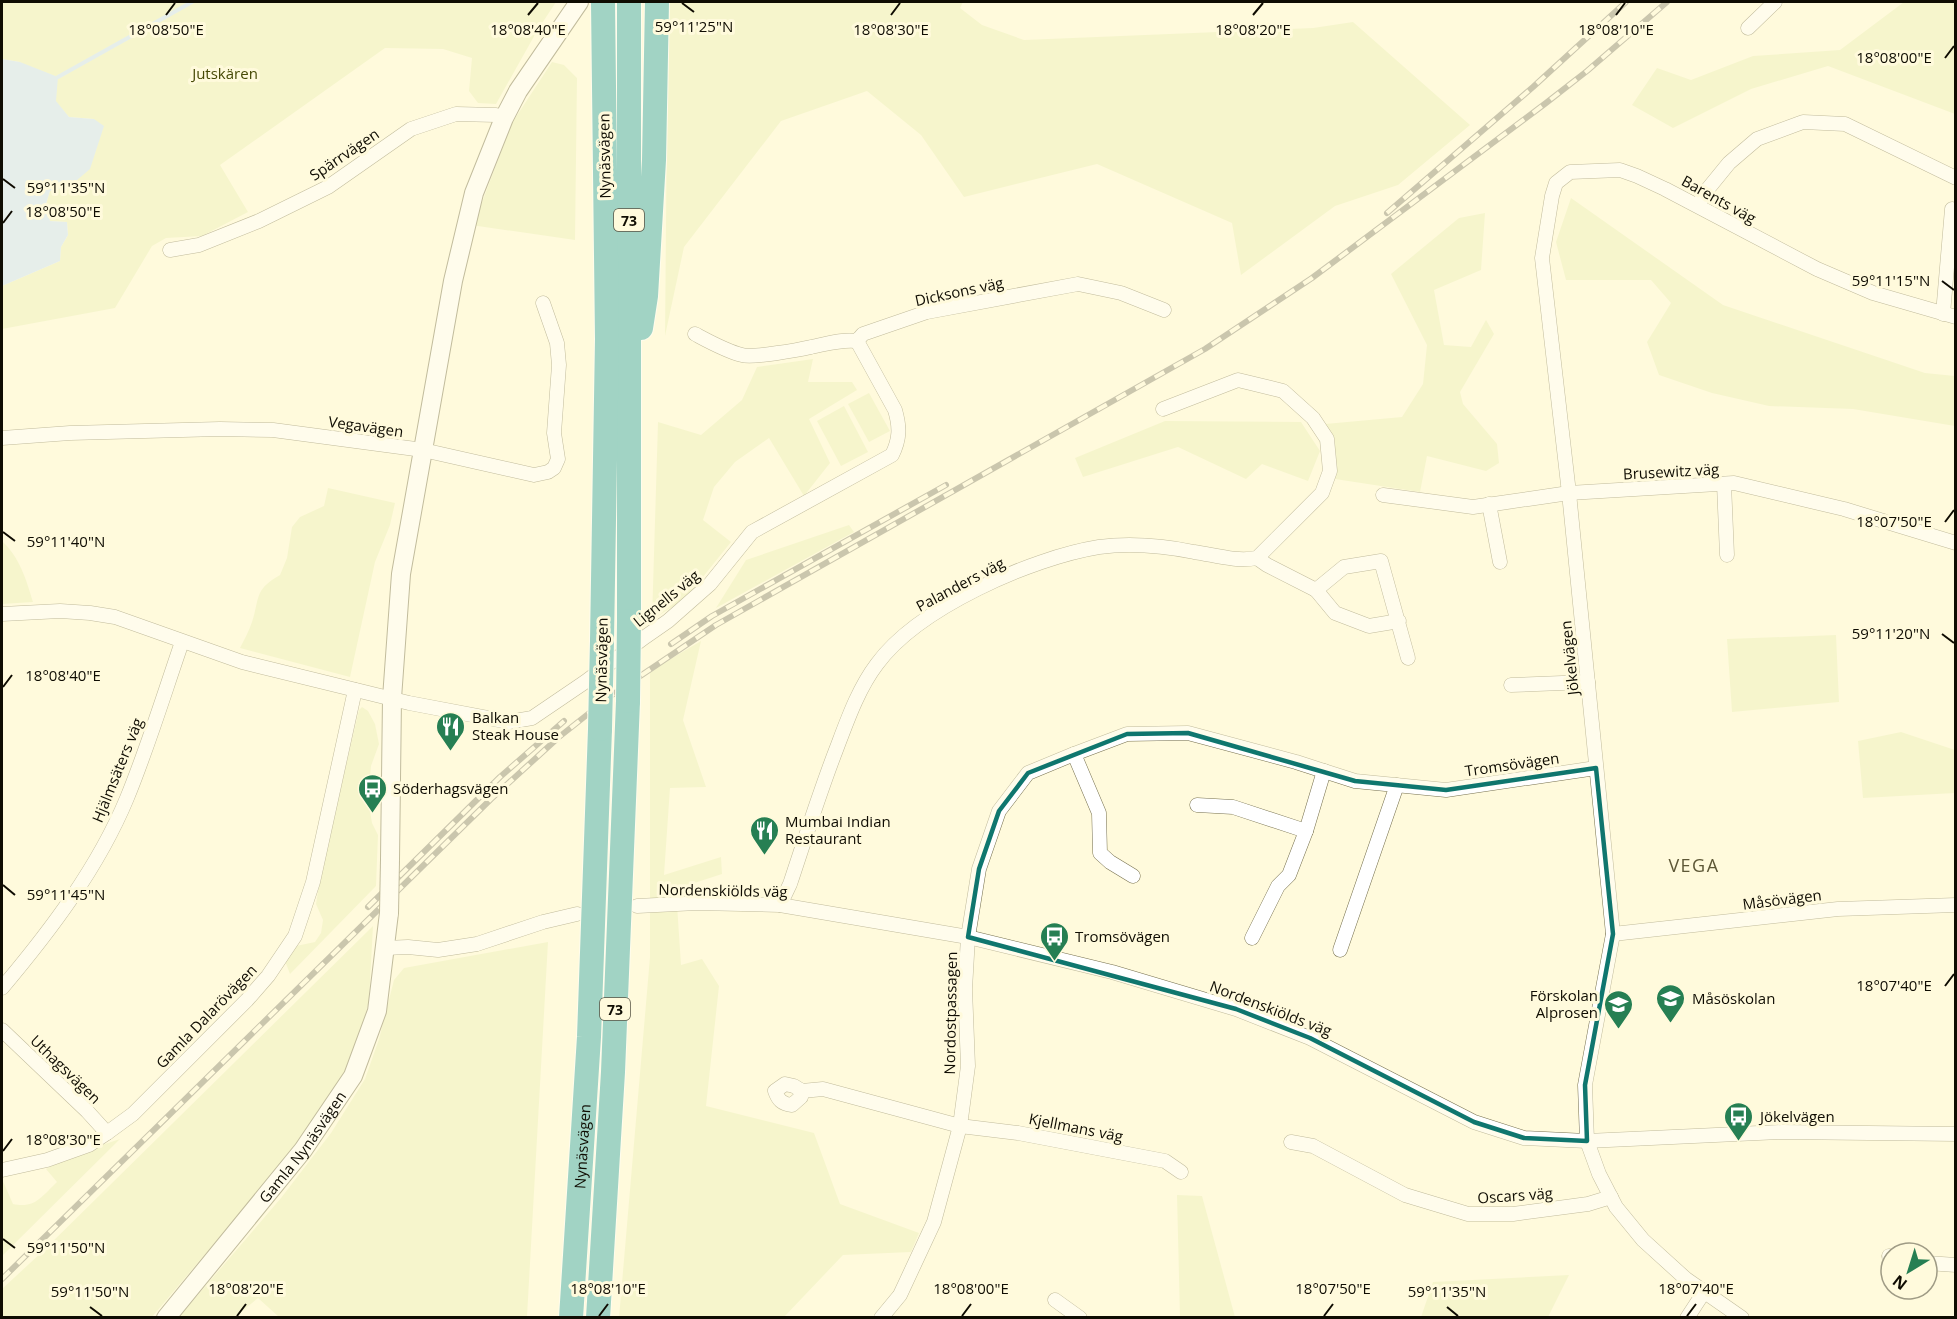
<svg xmlns="http://www.w3.org/2000/svg" width="1957" height="1319" font-family="'Open Sans',sans-serif">
  <rect width="100%" height="100%" fill="#fffadc"/>
  <g fill="#ebf0b9">
    <polygon points="2,2 556,2 537,31 496,104 478,103 469,91 472,58 443,49 385,48 220,165 248,212 202,236 166,238 152,246 115,308 2,329 2,286 60,261 61,247 68,235 67,222 50,221 46,204 50,191 70,186 94,119 69,117 20,62 2,59"/>
    <polygon points="668,2 963,2 960,8 982,25 1024,40 1313,28 1353,22 1470,125 1398,185 1335,206 1241,275 1232,223 1097,164 964,197 921,135 867,91 781,121 684,247 665,336"/>
    <polygon points="1904,2 1955,2 1955,114 1828,66 1751,89 1673,128 1632,105 1657,68 1691,80 1753,56 1840,50"/>
    <polygon points="552,62 564,65 577,78 575,240 471,225 481,205 512,123"/>
    <polygon points="1571,198 1723,305 1925,373 1955,376 1955,426 1853,409 1769,406 1712,393 1659,375 1647,342 1671,303 1651,280 1566,280 1556,242"/>
    <polygon points="1485,213 1481,270 1434,290 1444,345 1471,347 1486,320 1494,334 1460,392 1463,404 1497,444 1499,463 1486,471 1427,456 1420,492 1335,479 1335,440 1325,424 1402,417 1423,384 1427,345 1391,274 1459,218"/>
    <polygon points="813,359 808,382 852,382 857,390 809,419 830,463 804,496 769,438 735,462 714,487 703,520 731,542 686,598 652,620 658,422 701,435 742,400 757,367"/>
    <polygon points="869,393 890,431 869,442 848,404"/>
    <polygon points="844,406 868,452 841,466 817,421"/>
    <polygon points="1165,421 1301,422 1320,451 1308,481 1262,464 1246,479 1178,447 1083,477 1075,458"/>
    <path d="M328,488l67,15 -5,22 -15,37 -25,115 -110,-29c4,-8 9,-17 12,-26 8,-25 2,-32 28,-47l7,-17 5,-31 8,-10 24,-11z"/>
    <polygon points="849,525 854,532 716,608 746,560"/>
    <path d="M2,541c18,17 24,38 31,61l-31,2z"/>
    <polygon points="1836,635 1839,702 1732,712 1727,639"/>
    <polygon points="701,641 683,720 706,787 670,788 664,875 721,857 722,874 676,889 681,965 702,959 719,986 706,1106 814,1133 840,1204 919,1233 911,1252 843,1255 784,1317 619,1318 650,957 650,671"/>
    <polygon points="362,707 368,711 375,724 379,744 371,766 368,799 372,823 378,835 376,886 290,974 285,961 296,946 315,942 321,933 323,920 316,904 321,873 359,710"/>
    <polygon points="1901,732 1955,750 1955,793 1863,798 1858,741"/>
    <polygon points="373,926 369,1001 353,1056 327,1103 303,1138 152,1317 2,1318 2,1289 43,1251"/>
    <polygon points="548,942 527,1317 279,1317 258,1298 235,1317 179,1317 281,1198 331,1133 365,1079 379,1039 394,980 404,968"/>
    <path d="M120,1139l-118,117v-77l11,25c22,5 29,-8 44,-22l-11,-13 29,-15z"/>
    <polygon points="1177,1195 1202,1196 1235,1317 1180,1317"/>
    <polygon points="1569,1275 1548,1317 1419,1317 1421,1317 1433,1282"/>
  </g>
  <polygon fill="#c8e1fb" points="2,59 20,62 58,77 56,101 69,117 94,119 104,126 90,169 70,186 50,191 46,204 50,221 67,222 68,235 61,247 60,261 2,286"/>
  <g fill="none" stroke-linecap="round" stroke-linejoin="round">
    <polyline stroke="#c8e1fb" stroke-width="4" points="58,77 192,2"/>
    <defs>
      <g id="street">
        <polyline points="1748,28 1775,2"/>
        <polyline points="1698,205 1707,190 1729,163 1757,139 1803,122 1845,124 1956,178"/>
        <polyline points="170,250 199,245 259,221 328,187 411,129 456,114 496,115 504,118"/>
        <polyline points="1943,314 1952,209"/>
        <path d="M695,334c15,8 31,17 47,21 11,3 56,-5 69,-8 16,-3 30,-8 46,-6l6,-7 64,-22 151,-28 43,9 43,17"/>
        <polyline points="2,438 70,433 220,429 273,430 423,450 534,475 548,472 554,468 558,459 554,433 559,365 557,343 543,303"/>
        <polyline points="1724,484 1727,555"/>
        <polyline points="1383,495 1473,507 1569,493 1734,483 1844,509 1956,543"/>
        <polyline points="1489,504 1500,562"/>
        <polyline points="1257,558 1267,565 1316,590"/>
        <path d="M2,614l58,-3 30,2 25,4 127,45 167,41 100,19 23,-4 53,-36 60,-45 23,-16 42,-37 42,-52 140,-77c8,-16 8,-28 3,-45l-38,-69"/>
        <polyline points="1399,621 1369,626 1335,613 1316,590 1344,567 1381,561 1408,658"/>
        <polyline points="1511,685 1588,682"/>
        <polyline points="1074,754 1099,813 1100,853 1110,862 1133,876"/>
        <polyline points="1197,805 1233,807 1306,831 1289,875 1278,886 1252,938"/>
        <polyline points="1306,831 1324,771"/>
        <path d="M780,905l10,-21c15,-45 29,-90 46,-134 11,-29 22,-61 41,-86 41,-56 154,-106 222,-117 31,-4 65,-1 95,5 21,3 42,10 63,6l65,-65 8,-22 -3,-32 -14,-21 -30,-27 -45,-11 -75,29"/>
        <polyline points="637,906 697,903 780,905 968,937 1112,972 1236,1009 1310,1038 1474,1122 1524,1138 1587,1141 1782,1132 1956,1134"/>
        <polyline points="1613,934 1838,909 1956,905"/>
        <polyline points="385,948 408,947 438,950 477,944 543,922 577,914"/>
        <polyline points="1340,950 1397,785"/>
        <path d="M2,988c48,-57 96,-120 125,-190 21,-51 37,-104 55,-156"/>
        <polyline points="2,1030 87,1111 107,1133"/>
        <path d="M802,1091l-1,6 -9,8c-10,-1 -14,-5 -17,-14l10,-7 9,2 8,5 21,-2 137,37 58,7 147,28 16,11"/>
        <polyline points="1291,1142 1313,1146 1405,1195 1468,1214 1513,1214 1588,1204 1611,1197"/>
        <polyline points="2,1170 47,1160 89,1145 107,1133 133,1114 247,1000 268,976 295,936 313,882 355,690"/>
        <polyline points="1889,1256 1891,1257"/>
        <polyline points="1927,1263 1956,1265"/>
        <polyline points="1055,1300 1080,1318"/>
        <polyline points="881,1318 900,1295 934,1222 960,1126 968,1066 965,989 968,937 979,869 999,811 1028,773 1074,754 1127,734 1188,733 1296,762 1355,781 1446,790 1596,768"/>
        <polyline points="1687,1318 1704,1292"/>
        <polyline points="1742,1318 1686,1279 1643,1240 1616,1207 1599,1174 1587,1141 1585,1085 1613,934 1569,493 1542,258 1552,196 1556,183 1570,172 1620,170 1637,176 1665,189 1817,269 1873,293 1956,317"/>
      </g>
      <g id="secondary">
        <polyline points="390,860 392,698 401,574 453,281 474,193 504,118 518,91 579,2"/>
        <path id="s1" d="M166,1318l137,-168 50,-74 24,-65 12,-98"/>
      </g>
      <g id="highway">
        <polyline points="641,328 646,296 654,160 657,2"/>
        <polyline points="629,621 629,2"/>
        <polyline points="602,641 607,339 603,2"/>
        <path id="s2" d="M571,1318l18,-281 11,-308"/>
        <polyline points="598,1318 613,1072 628,701"/>
      </g>
    </defs>
    <use href="#street" stroke="#77714f" stroke-width="15"/>
    <use href="#secondary" stroke="#77714f" stroke-width="20"/>
    <use href="#highway" stroke="#fff" stroke-width="26"/>
    <use href="#street" stroke="#fff" stroke-width="14"/>
    <use href="#secondary" stroke="#fff" stroke-width="18"/>
    <use href="#highway" stroke="#2fa5a7" stroke-width="24"/>
    <defs>
      <g id="rail">
        <polyline points="1387,213 1533,87 1626,2"/>
        <polyline points="671,644 712,616 946,485"/>
        <polyline points="368,907 500,777 564,721"/>
        <polyline points="2,1279 491,799 559,737 612,695 716,625 1205,349 1312,278 1546,103 1587,71 1667,2"/>
      </g>
    </defs>
    <use href="#rail" stroke="#8b8773" stroke-width="6"/>
    <use href="#rail" stroke="#fffadc" stroke-width="4" stroke-dasharray="11" stroke-linecap="butt"/>
    <defs>
      <polyline id="secondary-bridge" points="389,913 390,860"/>
      <g id="highway-bridge">
        <polyline points="628,701 629,621"/>
        <polyline points="600,729 602,641"/>
      </g>
    </defs>
    <use href="#secondary-bridge" stroke="#77714f" stroke-width="20" stroke-linecap="butt"/>
    <use href="#highway-bridge" stroke="#fff" stroke-width="26" stroke-linecap="butt"/>
    <use href="#secondary-bridge" stroke="#fff" stroke-width="18"/>
    <use href="#highway-bridge" stroke="#2fa5a7" stroke-width="24"/>
  </g>
  <path d="M0 0H1957V1319H0ZM1188,733l167,48 91,9 150,-22 17,166 -28,151 2,56 -63,-3 -50,-16 -164,-84 -74,-29 -268,-72 11,-68 20,-58 29,-38 99,-39z" fill="#fffadc" fill-opacity=".55" fill-rule="evenodd"/>
  <path fill="none" stroke="#0f766e" stroke-width="4.5" stroke-linejoin="round" d="M1188,733l167,48 91,9 150,-22 17,166 -28,151 2,56 -63,-3 -50,-16 -164,-84 -74,-29 -268,-72 11,-68 20,-58 29,-38 99,-39z"/>
  <path fill="none" stroke="#0f0c02" stroke-width="2" d="M682,3l12,9M166,15l9,-12M528,15l10,-12M891,15l9,-12M1253,15l10,-12M1616,15l9,-12M1945,58l9,-12M3,179l12,9M3,223l9,-12M1942,281l12,9M1945,522l9,-12M3,532l12,9M1942,634l12,9M3,687l9,-12M3,885l12,10M1945,986l9,-12M3,1151l9,-12M3,1239l12,9M90,1307l12,9M1447,1307l11,9M237,1316l9,-12M599,1316l9,-12M962,1316l9,-12M1324,1316l9,-12M1687,1316l9,-12"/>
  <defs>
    <symbol id="restaurant-pin" viewBox="-11 -11 22 30"><path d="M0 17L-7.5 6A9.5 9.5 0 1 1 7.5 6Z" fill="#267f53" stroke="#fffadc"/><path d="M-5-6h1v4h1v-4h1v4h1v-4h1v5L-1.5 .5V6h-2V.5L-5-1ZM5-6V6H3V1.5H1.5Q1.5-4 5-6Z" fill="#fff"/></symbol>
    <symbol id="bus-pin" viewBox="-11 -11 22 30"><path d="M0 17L-7.5 6A9.5 9.5 0 1 1 7.5 6Z" fill="#267f53" stroke="#fffadc"/><path d="M-5-6H5V4H4V6H2V4H-2V6H-4V4H-5ZM-3.5-4V0h7V-4ZM-3.5 1.2v1.5H-2V1.2ZM2 1.2v1.5H3.5V1.2Z" fill="#fff"/></symbol>
    <symbol id="school-pin" viewBox="-11 -11 22 30"><path d="M0 17L-7.5 6A9.5 9.5 0 1 1 7.5 6Z" fill="#267f53" stroke="#fffadc"/><path d="M0-5L7-2L0 1L-7-2ZM-4 1L0 2.5L4 1V4Q0 6-4 4Z" fill="#fff"/></symbol>
  </defs>
  <g fill-rule="evenodd">
    <use href="#restaurant-pin" x="434" y="710" width="33" height="45"/>
    <use href="#bus-pin" x="356" y="772" width="33" height="45"/>
    <use href="#restaurant-pin" x="748" y="814" width="33" height="45"/>
    <use href="#bus-pin" x="1038" y="920" width="33" height="45"/>
    <use href="#school-pin" x="1654" y="982" width="33" height="45"/>
    <use href="#school-pin" x="1602" y="988" width="33" height="45"/>
    <use href="#bus-pin" x="1722" y="1100" width="33" height="45"/>
  </g>
  <g text-anchor="middle" dominant-baseline="central" stroke-width="6" stroke-linejoin="round" paint-order="stroke">
    <g fill="#fffadc" stroke="#575343" stroke-width="1.5">
      <rect x="614" y="209" width="30" height="22" rx="4.5"/>
      <rect x="600" y="998" width="30" height="22" rx="4.5"/>
    </g>
    <g font-size="14" font-weight="bold" fill="#0f0c02">
      <text x="629" y="220">73</text>
      <text x="615" y="1009">73</text>
    </g>
    <g font-size="15" fill="#474a06" stroke="#fffadc">
      <text x="225" y="73">Jutskären</text>
    </g>
    <g font-size="15" fill="#0f0c02" stroke="#fffadc">
      <text transform="translate(344 154) rotate(-34)">Spärrvägen</text>
      <text transform="translate(604 156) rotate(-91)">Nynäsvägen</text>
      <text transform="translate(1719 199) rotate(29)">Barents väg</text>
      <text transform="translate(959 291) rotate(-12)">Dicksons väg</text>
      <text transform="translate(366 426) rotate(8)">Vegavägen</text>
      <text transform="translate(1671 471) rotate(-3)">Brusewitz väg</text>
      <text transform="translate(960 584) rotate(-28)">Palanders väg</text>
      <text transform="translate(666 598) rotate(-39)">Lignells väg</text>
      <text transform="translate(1569 658) rotate(-96)">Jökelvägen</text>
      <text transform="translate(601 660) rotate(-89)">Nynäsvägen</text>
      <text transform="translate(1512 764) rotate(-8)">Tromsövägen</text>
      <text transform="translate(117 770) rotate(-68)">Hjälmsäters väg</text>
      <text transform="translate(723 890) rotate(1)">Nordenskiölds väg</text>
      <text transform="translate(1782 899) rotate(-7)">Måsövägen</text>
      <text transform="translate(1271 1008) rotate(21)">Nordenskiölds väg</text>
      <text transform="translate(950 1013) rotate(-89)">Nordostpassagen</text>
      <text transform="translate(206 1016) rotate(-46)">Gamla Dalarövägen</text>
      <text transform="translate(66 1069) rotate(44)">Uthagsvägen</text>
      <text transform="translate(1076 1127) rotate(11)">Kjellmans väg</text>
      <text stroke="none"><textPath href="#s2" startOffset="172">Nynäsvägen</textPath></text>
      <text stroke="none"><textPath href="#s1" startOffset="219">Gamla Nynäsvägen</textPath></text>
      <text transform="translate(1515 1195) rotate(-4)">Oscars väg</text>
    </g>
    <g font-size="15" fill="#0f0c02" stroke="#fffadc" text-anchor="start">
      <text x="472" y="717">Balkan<tspan x="472" dy="17">Steak House</tspan></text>
      <text x="393" y="788">Söderhagsvägen</text>
      <text x="785" y="821">Mumbai Indian<tspan x="785" dy="17">Restaurant</tspan></text>
      <text x="1075" y="936">Tromsövägen</text>
      <text x="1598" y="995" text-anchor="end">Förskolan<tspan x="1598" dy="17">Alprosen</tspan></text>
      <text x="1692" y="998">Måsöskolan</text>
      <text x="1760" y="1116">Jökelvägen</text>
    </g>
    <g font-size="18" letter-spacing="1.5" fill="#5d5736" stroke="#fffadc">
      <text x="1694" y="865">VEGA</text>
    </g>
  </g>
  <g font-size="15" text-anchor="middle" fill="#0f0c02" stroke="#fffadc" stroke-width="6" stroke-linejoin="round" paint-order="stroke">
    <text x="694" y="32">59°11'25"N</text>
    <text x="166" y="35">18°08'50"E</text>
    <text x="528" y="35">18°08'40"E</text>
    <text x="891" y="35">18°08'30"E</text>
    <text x="1253" y="35">18°08'20"E</text>
    <text x="1616" y="35">18°08'10"E</text>
    <text x="1894" y="63">18°08'00"E</text>
    <text x="66" y="193">59°11'35"N</text>
    <text x="63" y="217">18°08'50"E</text>
    <text x="1891" y="286">59°11'15"N</text>
    <text x="1894" y="527">18°07'50"E</text>
    <text x="66" y="547">59°11'40"N</text>
    <text x="1891" y="639">59°11'20"N</text>
    <text x="63" y="681">18°08'40"E</text>
    <text x="66" y="900">59°11'45"N</text>
    <text x="1894" y="991">18°07'40"E</text>
    <text x="63" y="1145">18°08'30"E</text>
    <text x="66" y="1253">59°11'50"N</text>
    <text x="246" y="1294">18°08'20"E</text>
    <text x="608" y="1294">18°08'10"E</text>
    <text x="971" y="1294">18°08'00"E</text>
    <text x="1333" y="1294">18°07'50"E</text>
    <text x="1696" y="1294">18°07'40"E</text>
    <text x="90" y="1297">59°11'50"N</text>
    <text x="1447" y="1297">59°11'35"N</text>
  </g>
  <rect width="1957" height="1319" fill="none" stroke="#0f0c02" stroke-width="6"/>
  <g transform="translate(1909 1271) rotate(218)"><circle r="28" fill="#fffadc" stroke="#9f9b85" stroke-width="1.5"/>
  <path d="M0-4.5L10 22L0 15L-10 22Z" fill="#267f53"/>
  <text y="-9" font-size="16" font-weight="bold" text-anchor="middle" fill="#0f0c02">N</text>
  </g>
</svg>
